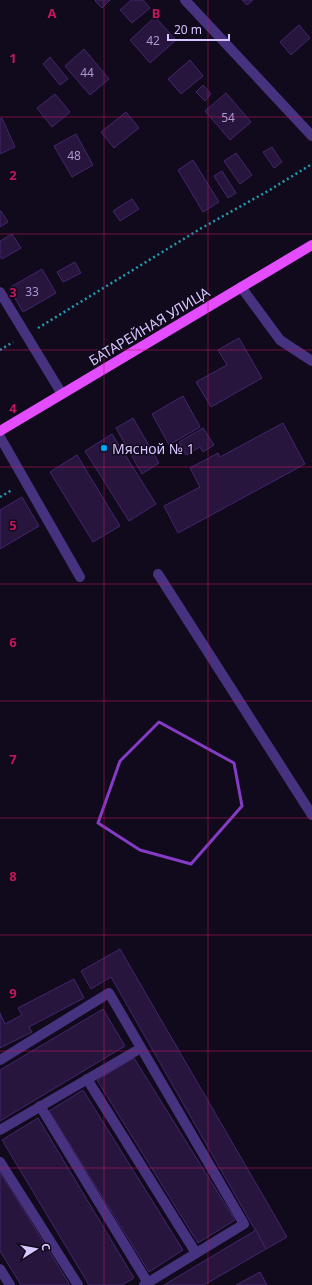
<svg xmlns="http://www.w3.org/2000/svg" width="312" height="1285" font-family="'Noto Sans',sans-serif">
  <rect width="100%" height="100%" fill="#110a1c"/>
  <g fill="#27153e" stroke="#43266c">
    <polygon points="96,0 110,0 102,8 95,1"/>
    <polygon points="131,0 143,0 150,8 132,23 120,10"/>
    <polygon points="242,0 253,0 247,5"/>
    <polygon points="155,17 176,40 150,63 130,40"/>
    <polygon points="299,25 310,38 291,55 280,42"/>
    <polygon points="84,49 109,79 90,95 65,66"/>
    <polygon points="50,57 68,79 60,85 43,64"/>
    <polygon points="190,60 203,76 181,94 168,79"/>
    <polygon points="203,85 211,94 205,101 196,92"/>
    <polygon points="226,93 251,122 230,140 205,111"/>
    <polygon points="55,94 70,112 52,127 37,108"/>
    <polygon points="126,112 139,128 114,148 101,132"/>
    <polygon points="2,118 15,147 0,154 0,119"/>
    <polygon points="76,134 93,165 72,177 54,146"/>
    <polygon points="272,147 282,162 274,168 263,152"/>
    <polygon points="236,153 252,175 240,184 224,161"/>
    <polygon points="193,160 219,202 203,212 178,170"/>
    <polygon points="222,171 236,193 228,198 214,176"/>
    <polygon points="132,199 139,209 120,221 113,211"/>
    <polygon points="0,211 1,211 8,222 0,227"/>
    <polygon points="12,234 21,248 2,259 0,256 0,241"/>
    <polygon points="75,262 81,273 63,282 57,272"/>
    <polygon points="42,269 56,293 23,312 9,288"/>
    <polygon points="239,338 262,378 211,407 196,382 227,365 218,350"/>
    <polygon points="183,396 200,427 169,445 152,414"/>
    <polygon points="133,418 159,463 142,474 116,428"/>
    <polygon points="283,423 305,464 178,533 164,506 200,487 190,468 218,453 220,457"/>
    <polygon points="203,428 214,445 203,452 200,447 186,455 179,442"/>
    <polygon points="112,434 156,504 129,521 85,451"/>
    <polygon points="77,455 120,526 93,542 50,472"/>
    <polygon points="22,497 39,526 0,549 0,510"/>
    <polygon points="120,949 287,1237 266,1249 111,977 91,989 81,971"/>
    <polygon points="74,979 84,998 29,1027 32,1032 0,1048 0,1013 5,1024 22,1015 18,1008"/>
    <polygon points="103,1009 125,1046 0,1121 0,1070"/>
    <polygon points="134,1058 235,1220 198,1243 97,1080"/>
    <polygon points="83,1090 183,1250 149,1272 49,1111"/>
    <polygon points="38,1118 134,1278 122,1285 89,1285 2,1140"/>
    <polygon points="0,1172 70,1285 21,1285 0,1251"/>
    <polygon points="256,1230 266,1249 204,1285 164,1285"/>
    <polygon points="260,1272 267,1285 236,1285"/>
  </g>
  <g fill="none" stroke-linecap="round" stroke-linejoin="round">
    <g stroke="#259cb3" stroke-width="2.5" stroke-dasharray="2 3" stroke-linecap="butt">
      <polyline points="38,328 200,229 268,191 312,164"/>
      <polyline points="0,350 13,342"/>
      <polyline points="0,497 12,490"/>
    </g>
    <g stroke="#46327f" stroke-width="10">
      <polyline points="185,0 312,136"/>
      <polyline points="241,287 280,340 312,361"/>
      <polyline points="0,292 62,394"/>
      <polyline points="0,437 80,577"/>
      <polyline points="158,574 312,815"/>
      <polyline points="0,1060 109,993 244,1224 144,1285"/>
      <polyline points="87,1079 196,1253"/>
      <polyline points="40,1106 148,1283"/>
      <polyline points="0,1130 141,1048"/>
      <polyline points="0,1162 78,1285"/>
      <polyline points="0,1269 10,1285"/>
    </g>
    <polyline stroke="#e44cff" stroke-width="10" points="0,431 312,245"/>
  </g>
  <path fill="none" stroke="#843bc5" stroke-width="3" stroke-linejoin="round" d="M159,722l75,41 8,43 -51,58 -51,-14 -42,-27 22,-62z"/>
  <path fill="none" stroke="#c2185b" stroke-width="1" stroke-opacity="0.55" d="M104,0v1285M208,0v1285M0,117h312M0,234h312M0,350h312M0,467h312M0,584h312M0,701h312M0,818h312M0,935h312M0,1051h312M0,1168h312"/>
  <circle fill="#00a3f0" stroke="#110a1c" stroke-width="1.5" cx="104" cy="448" r="4"/>
  <g text-anchor="middle" dominant-baseline="central" stroke-width="3" stroke-linejoin="round" paint-order="stroke">
    <g font-size="12" fill="#ac99cf">
      <text x="153" y="40">42</text>
      <text x="87" y="72">44</text>
      <text x="228" y="117">54</text>
      <text x="74" y="155">48</text>
      <text x="32" y="291">33</text>
    </g>
    <g font-size="14" fill="#d9c5ff" stroke="#110a1c">
      <text transform="translate(149 326) rotate(-31)">БАТАРЕЙНАЯ УЛИЦА</text>
    </g>
    <g font-size="14" fill="#d9c5ff" stroke="#110a1c" text-anchor="start">
      <text x="112" y="448">Мясной № 1</text>
    </g>
  </g>
  <g font-size="13" text-anchor="middle" font-weight="bold" fill="#c2185b" stroke="#110a1c" stroke-width="3" stroke-linejoin="round" paint-order="stroke">
    <text x="52" y="18">A</text>
    <text x="156" y="18">B</text>
    <text x="13" y="63">1</text>
    <text x="13" y="180">2</text>
    <text x="13" y="297">3</text>
    <text x="13" y="413">4</text>
    <text x="13" y="530">5</text>
    <text x="13" y="647">6</text>
    <text x="13" y="764">7</text>
    <text x="13" y="881">8</text>
    <text x="13" y="998">9</text>
  </g>
  <g transform="translate(36 1249) rotate(79)" stroke="#110a1c" stroke-width="3" paint-order="stroke">
  <path d="M0-3L7 15L0 10L-7 15Z" fill="#d9c5ff"/>
  <text y="-6" font-size="11" font-weight="bold" text-anchor="middle" fill="#d9c5ff">С</text>
  </g>
  <path d="M168 34v6h61v-6" fill="none" stroke="#d9c5ff" stroke-width="2"/>
  <text x="174" y="34" font-size="12" fill="#d9c5ff" stroke="#110a1c" stroke-width="3" paint-order="stroke">20 m</text>
</svg>
